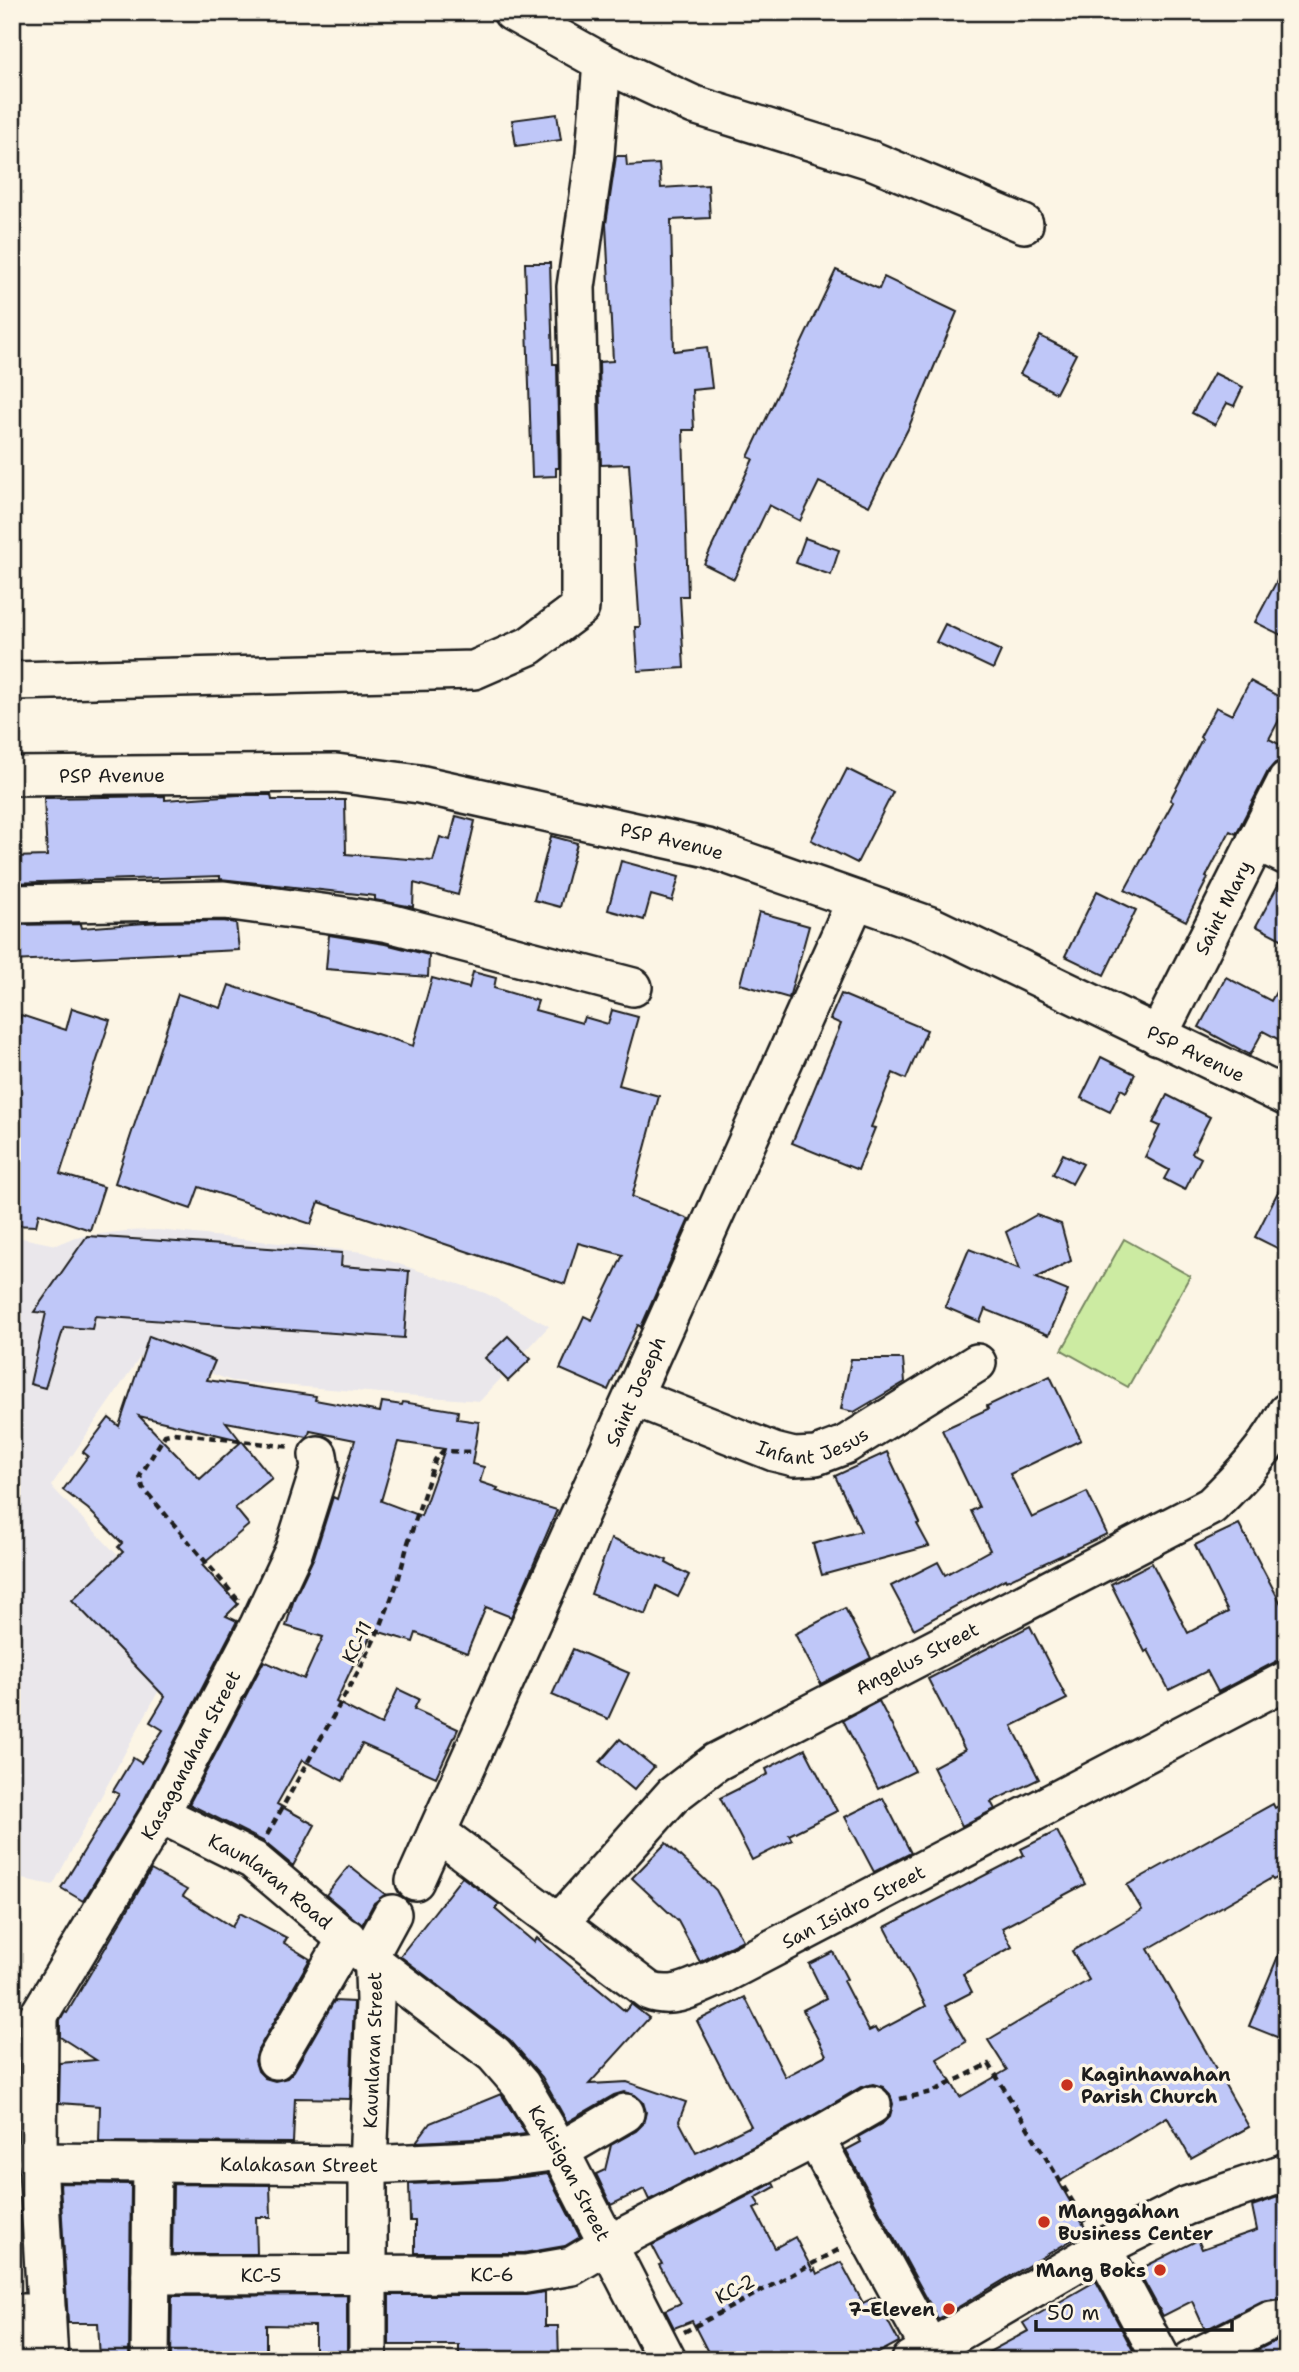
<svg xmlns="http://www.w3.org/2000/svg" width="1299" height="2372" font-family="'Shantell Sans',sans-serif">
  <rect width="100%" height="100%" fill="#fcf5e5"/>
  <filter id="ink" filterUnits="userSpaceOnUse"><feTurbulence type="fractalNoise" baseFrequency=".0143" numOctaves="2"/><feDisplacementMap in="SourceGraphic" scale="14" xChannelSelector="R" yChannelSelector="G"/><feConvolveMatrix kernelMatrix="1 2 1 2 8 2 1 2 1" color-interpolation-filters="sRGB"/></filter>
  <g filter="url(#ink)">
    <polygon fill="#eae7eb" points="158,1230 363,1252 485,1293 549,1326 480,1401 232,1381 145,1350 51,1486 206,1647 158,1692 53,1885 12,1877 12,1236 56,1245 75,1237 126,1231"/>
    <polygon fill="#cceba2" stroke="#74845f" stroke-width="2" points="1124,1239 1190,1276 1128,1387 1062,1350"/>
    <g fill="#bfc7f8" stroke="#1c1c1c" stroke-width="2" fill-rule="evenodd">
      <polygon points="557,114 561,140 516,146 512,120"/>
      <polygon points="616,156 626,156 627,166 659,164 661,188 708,185 710,218 671,220 674,351 707,347 712,388 692,390 694,430 683,430 688,596 680,596 684,668 638,671 635,627 640,627 629,464 601,465 599,362 613,361 606,224"/>
      <polygon points="525,263 550,263 553,364 557,364 559,468 556,468 556,476 532,477"/>
      <polygon points="836,270 879,289 884,277 957,312 908,429 869,506 819,482 800,521 769,505 734,579 704,564 753,459 748,457"/>
      <polygon points="1040,336 1076,354 1056,393 1020,374"/>
      <polygon points="1214,373 1243,387 1234,406 1227,403 1215,425 1192,413"/>
      <polygon points="805,538 839,550 831,575 796,563"/>
      <polygon points="1287,562 1287,638 1255,622"/>
      <polygon points="945,624 1001,651 993,669 936,642"/>
      <polygon points="1250,681 1287,701 1287,705 1269,739 1287,748 1287,755 1284,759 1275,763 1268,771 1236,834 1230,831 1206,877 1208,878 1186,921 1125,890 1173,802 1170,800 1202,739 1200,737 1216,707 1232,715"/>
      <polygon points="847,769 893,792 857,863 811,840"/>
      <polygon points="238,795 271,795 272,800 345,800 346,854 433,861 440,837 450,840 456,816 475,821 458,895 414,883 413,907 375,900 375,896 220,879 220,876 12,883 12,857 47,856 44,798 165,796 165,800"/>
      <polygon points="551,836 577,843 560,907 534,900"/>
      <polygon points="621,861 679,877 672,901 651,895 644,920 608,910"/>
      <polygon points="1283,876 1287,877 1287,942 1256,926"/>
      <polygon points="1097,891 1136,910 1104,975 1065,956"/>
      <polygon points="759,912 809,926 789,998 740,984"/>
      <polygon points="223,921 236,923 239,950 12,961 12,925 81,924 82,928 158,922"/>
      <polygon points="329,935 385,944 429,955 428,977 326,969"/>
      <polygon points="473,972 496,978 494,988 538,1001 535,1010 582,1023 584,1017 608,1024 612,1010 638,1017 619,1085 659,1096 632,1197 689,1219 641,1327 638,1325 608,1390 560,1369 584,1316 592,1320 623,1255 578,1243 565,1284 319,1202 311,1224 199,1187 191,1209 115,1183 178,994 221,1008 229,985 413,1046 432,978 469,988"/>
      <polygon points="1287,972 1287,1044 1263,1031 1250,1055 1199,1027 1226,977 1271,1001"/>
      <polygon points="841,994 927,1030 906,1079 893,1073 871,1127 875,1128 858,1170 792,1143 841,1024 830,1019"/>
      <polygon points="72,1008 110,1020 60,1174 104,1187 90,1230 39,1213 36,1226 12,1225 12,1041 21,1015 66,1030"/>
      <polygon points="1101,1057 1135,1074 1126,1092 1121,1089 1110,1112 1081,1098"/>
      <polygon points="1167,1095 1210,1117 1192,1153 1201,1158 1185,1190 1164,1179 1169,1170 1145,1157 1160,1126 1153,1123"/>
      <polygon points="1063,1154 1083,1164 1072,1184 1053,1174"/>
      <polygon points="1287,1174 1287,1253 1255,1237"/>
      <polygon points="1036,1215 1061,1224 1071,1261 1036,1278 1068,1291 1049,1335 985,1309 980,1322 945,1307 969,1249 1020,1269 1006,1232"/>
      <polygon points="87,1236 342,1253 341,1266 409,1271 404,1338 95,1316 92,1329 64,1327 45,1388 30,1384 46,1313 34,1312"/>
      <path d="M149,1336l66,25 -8,19 109,16 -1,4 65,12 2,-10 20,3 1,-3 55,9 -1,8 22,3 -7,42 12,3 -4,15 18,6 -2,3 61,19 -46,107 -25,-10 -19,46 -51,-20 -3,9 -40,-12 -15,33 -3,-2 -19,41 45,23 17,-36 21,10 -5,10 44,20 -22,48 -74,-33 -19,37 -41,-21 -25,44 38,21 -22,41 -30,-25 -74,-37 75,-143 40,18 19,-42 -37,-11 8,-27 20,-42 19,-60 4,2 18,-59 -45,-9 -2,6 -82,-15 14,18 -101,-24 61,63 42,-38 30,37 -37,30 14,17 -47,40 36,39 -12,12 11,5 -95,183 -59,97 -22,-13 58,-94 -6,-3 20,-33 8,5 22,-33 -13,-8 15,-25 -93,-97 51,-48 -5,-5 4,-4 -34,-34 -25,-19 25,-34 -5,-4 26,-34 10,8zM398,1442l47,7 -24,67 -40,-15z"/>
      <polygon points="508,1336 531,1359 508,1381 485,1358"/>
      <polygon points="851,1359 903,1359 905,1382 854,1412 841,1409"/>
      <polygon points="1050,1376 1081,1440 1010,1474 1032,1518 1087,1492 1107,1534 1006,1581 1005,1579 914,1629 891,1586 938,1562 945,1575 990,1550 971,1511 979,1507 942,1430 988,1409 987,1406"/>
      <polygon points="887,1452 920,1523 917,1524 929,1546 822,1575 813,1544 861,1531 835,1476"/>
      <polygon points="1239,1524 1287,1615 1287,1659 1277,1661 1218,1692 1207,1671 1169,1690 1148,1650 1145,1652 1111,1584 1152,1563 1188,1633 1228,1612 1195,1545"/>
      <polygon points="611,1539 667,1560 666,1563 689,1575 678,1597 657,1586 646,1615 591,1594"/>
      <polygon points="845,1608 871,1658 821,1684 795,1634"/>
      <polygon points="1030,1626 1067,1699 1012,1726 1039,1779 991,1802 995,1809 962,1826 933,1767 965,1750 928,1679"/>
      <polygon points="573,1649 629,1673 608,1719 552,1695"/>
      <polygon points="879,1701 915,1771 878,1789 843,1720"/>
      <polygon points="620,1739 654,1767 634,1790 600,1762"/>
      <polygon points="805,1749 837,1811 789,1835 792,1840 752,1860 720,1798 768,1774 766,1769"/>
      <polygon points="883,1798 911,1853 874,1872 845,1817"/>
      <polygon points="1287,1802 1287,1872 1273,1880 1272,1878 1148,1949 1249,2127 1191,2159 1167,2117 1059,2182 1087,2231 938,2319 846,2150 861,2142 858,2137 883,2123 890,2116 893,2104 890,2094 883,2087 873,2084 861,2087 805,2120 649,2200 644,2189 611,2205 596,2174 605,2170 611,2145 636,2131 643,2124 646,2112 643,2102 635,2095 624,2092 614,2095 567,2122 542,2077 510,2040 400,1956 462,1877 499,1904 495,1909 534,1942 537,1938 625,2011 631,2004 649,2018 589,2084 627,2082 686,2102 679,2121 696,2153 751,2126 697,2021 745,1997 785,2077 826,2055 803,2010 826,1998 809,1964 833,1952 847,1979 843,1981 869,2031 875,2028 877,2032 926,2006 885,1927 1024,1855 1021,1849 1057,1831 1085,1884 1002,1928 1012,1947 963,1974 972,1992 945,2006 966,2042 937,2059 960,2097 1007,2070 988,2040 1089,1980 1072,1951 1142,1910 1127,1885 1273,1804 1275,1808"/>
      <polygon points="666,1843 716,1890 743,1940 700,1962 678,1921 632,1878"/>
      <polygon points="349,1866 386,1895 374,1903 362,1925 326,1895"/>
      <polygon points="151,1870 187,1890 183,1896 232,1927 240,1913 287,1938 284,1943 310,1959 258,2050 255,2061 258,2071 265,2078 275,2081 287,2078 294,2071 334,2001 354,2002 350,2099 295,2098 293,2143 99,2142 100,2106 59,2103 60,2063 96,2060 60,2037 60,2021 65,2012 67,2013"/>
      <polygon points="1286,1937 1287,1937 1287,2041 1249,2026"/>
      <polygon points="501,2094 526,2134 494,2138 416,2142 430,2123"/>
      <polygon points="548,2174 580,2237 565,2246 524,2253 415,2253 415,2221 410,2221 409,2184 497,2180"/>
      <polygon points="60,2183 131,2184 129,2360 100,2360 98,2323 68,2323"/>
      <polygon points="773,2183 775,2187 755,2198 760,2206 754,2209 775,2248 795,2237 813,2271 815,2269 817,2274 841,2262 863,2303 875,2297 899,2342 865,2360 712,2360 692,2321 674,2328 665,2310 681,2303 659,2265 662,2264 652,2245"/>
      <polygon points="173,2184 270,2185 271,2217 256,2217 257,2254 172,2254"/>
      <polygon points="1284,2195 1287,2213 1287,2297 1262,2301 1205,2330 1192,2301 1163,2316 1138,2270 1198,2240 1202,2249 1257,2230 1252,2206"/>
      <polygon points="1096,2281 1138,2360 974,2360 1028,2331 1023,2323"/>
      <polygon points="545,2292 545,2326 558,2326 559,2360 459,2360 459,2345 389,2345 389,2295 526,2295"/>
      <polygon points="347,2295 347,2360 315,2360 315,2326 266,2325 266,2360 171,2360 172,2296"/>
      <polygon points="1287,2339 1287,2360 1238,2360 1277,2340"/>
    </g>
    <g fill="none" stroke-linecap="round" stroke-linejoin="round">
      <defs>
        <g id="minor">
          <polyline points="512,12 602,62 694,105 871,160 1024,224"/>
          <polyline points="12,681 474,670 529,646 580,608 580,455 576,287 595,154 602,62"/>
          <path id="s1" d="M12,776l324,-3 83,11 289,64 223,78 356,171"/>
          <polyline points="1256,841 1287,856"/>
          <polyline points="12,904 224,900 337,915 389,923 633,987"/>
          <path id="s2" d="M1158,1036l129,-256"/>
          <path id="s3" d="M634,1397l140,55 20,5 22,-1 29,-11 132,-82"/>
          <path id="s4" d="M160,1814l93,46 119,101 122,93 27,31 39,66 107,209"/>
          <path id="s5" d="M437,1832l212,159c24,9 44,-3 67,-13l571,-298"/>
          <path id="s6" d="M415,1881l441,-981"/>
          <path id="s7" d="M558,1924l115,-129 43,-33 495,-256c30,-29 56,-57 76,-94"/>
          <path id="s8" d="M39,2015l121,-201 99,-189 35,-75 26,-82 -2,-13"/>
          <polyline points="39,2015 38,2162 49,2360"/>
          <polyline points="276,2060 347,1938"/>
          <polyline points="815,2138 930,2349"/>
          <path id="s9" d="M38,2162l330,3 128,-6 64,-8 65,-38"/>
          <polyline points="1102,2248 1162,2360"/>
          <path id="s10" d="M151,2275l375,-1 46,-8 37,-22 206,-106 57,-33"/>
          <polyline points="12,2313 47,2313"/>
          <polyline points="12,2336 19,2337 20,2360"/>
          <polyline points="150,2360 152,2163"/>
          <path id="s11" d="M368,2360v-195l7,-165 -2,-51 19,-35"/>
          <polyline points="911,2360 1102,2248 1186,2206 1287,2172"/>
          <polyline points="1191,2360 1271,2320 1287,2318"/>
        </g>
      </defs>
      <use href="#minor" stroke="#1c1c1c" stroke-width="42"/>
      <g stroke="#1c1c1c" stroke-width="4.5" stroke-dasharray="7 5" stroke-linecap="butt">
        <polyline points="238,1600 143,1488 140,1476 165,1435 174,1433 291,1447"/>
        <polyline points="267,1835 364,1661 381,1625 398,1581 408,1543 435,1460 443,1451 473,1452"/>
        <polyline points="900,2099 932,2092 989,2064 1085,2222"/>
        <polyline points="684,2332 840,2249"/>
        <polyline points="612,2360 631,2354"/>
      </g>
      <use href="#minor" stroke="#fcf5e5" stroke-width="37"/>
    </g>
  </g>
  <g fill="#c8321e" stroke="#fcf5e5" stroke-width="2.5">
    <circle cx="1067" cy="2085" r="7"/>
    <circle cx="1044" cy="2222" r="7"/>
    <circle cx="1160" cy="2270" r="7"/>
    <circle cx="949" cy="2309" r="7"/>
  </g>
  <g text-anchor="middle" dominant-baseline="central" stroke-width="7" stroke-linejoin="round" paint-order="stroke">
    <g font-size="19" fill="#1c1c1c" stroke="#fcf5e5">
      <text stroke="none"><textPath href="#s1" startOffset="100">PSP Avenue</textPath></text>
      <text stroke="none"><textPath href="#s1" startOffset="667">PSP Avenue</textPath></text>
      <text stroke="none"><textPath href="#s2" startOffset="144">Saint Mary</textPath></text>
      <text stroke="none"><textPath href="#s1" startOffset="1234">PSP Avenue</textPath></text>
      <text stroke="none"><textPath href="#s6" startOffset="537">Saint Joseph</textPath></text>
      <text stroke="none"><textPath href="#s3" startOffset="191">Infant Jesus</textPath></text>
      <text transform="translate(357 1642) rotate(-64)">KC-11</text>
      <text stroke="none"><textPath href="#s7" startOffset="453">Angelus Street</textPath></text>
      <text stroke="none"><textPath href="#s8" startOffset="301">Kasaganahan Street</textPath></text>
      <text stroke="none"><textPath href="#s4" startOffset="130">Kaunlaran Road</textPath></text>
      <text stroke="none"><textPath href="#s5" startOffset="490">San Isidro Street</textPath></text>
      <text stroke="none"><textPath href="#s11" startOffset="310">Kaunlaran Street</textPath></text>
      <text stroke="none"><textPath href="#s9" startOffset="261">Kalakasan Street</textPath></text>
      <text stroke="none"><textPath href="#s4" startOffset="555">Kakisigan Street</textPath></text>
      <text stroke="none"><textPath href="#s10" startOffset="341">KC-6</textPath></text>
      <text stroke="none"><textPath href="#s10" startOffset="110">KC-5</textPath></text>
      <text transform="translate(735 2289) rotate(-28)">KC-2</text>
    </g>
    <g font-size="19" font-weight="bold" fill="#1c1c1c" stroke="#fcf5e5" text-anchor="start">
      <text x="1081" y="2074">Kaginhawahan<tspan x="1081" dy="22">Parish Church</tspan></text>
      <text x="1058" y="2211">Manggahan<tspan x="1058" dy="22">Business Center</tspan></text>
      <text x="1146" y="2270" text-anchor="end">Mang Boks</text>
      <text x="935" y="2309" text-anchor="end">7-Eleven</text>
    </g>
  </g>
  <rect width="1299" height="2372" fill="none" stroke="#fcf5e5" stroke-width="42"/>
  <rect x="21" y="21" width="1257" height="2330" fill="none" stroke="#1c1c1c" stroke-width="2.5" filter="url(#ink)"/>
  <path d="M1036 2320v10h196v-10" fill="none" stroke="#1c1c1c" stroke-width="3.5"/>
  <text x="1047" y="2320" font-size="21" fill="#1c1c1c" stroke="#fcf5e5" stroke-width="5" paint-order="stroke">50 m</text>
</svg>
